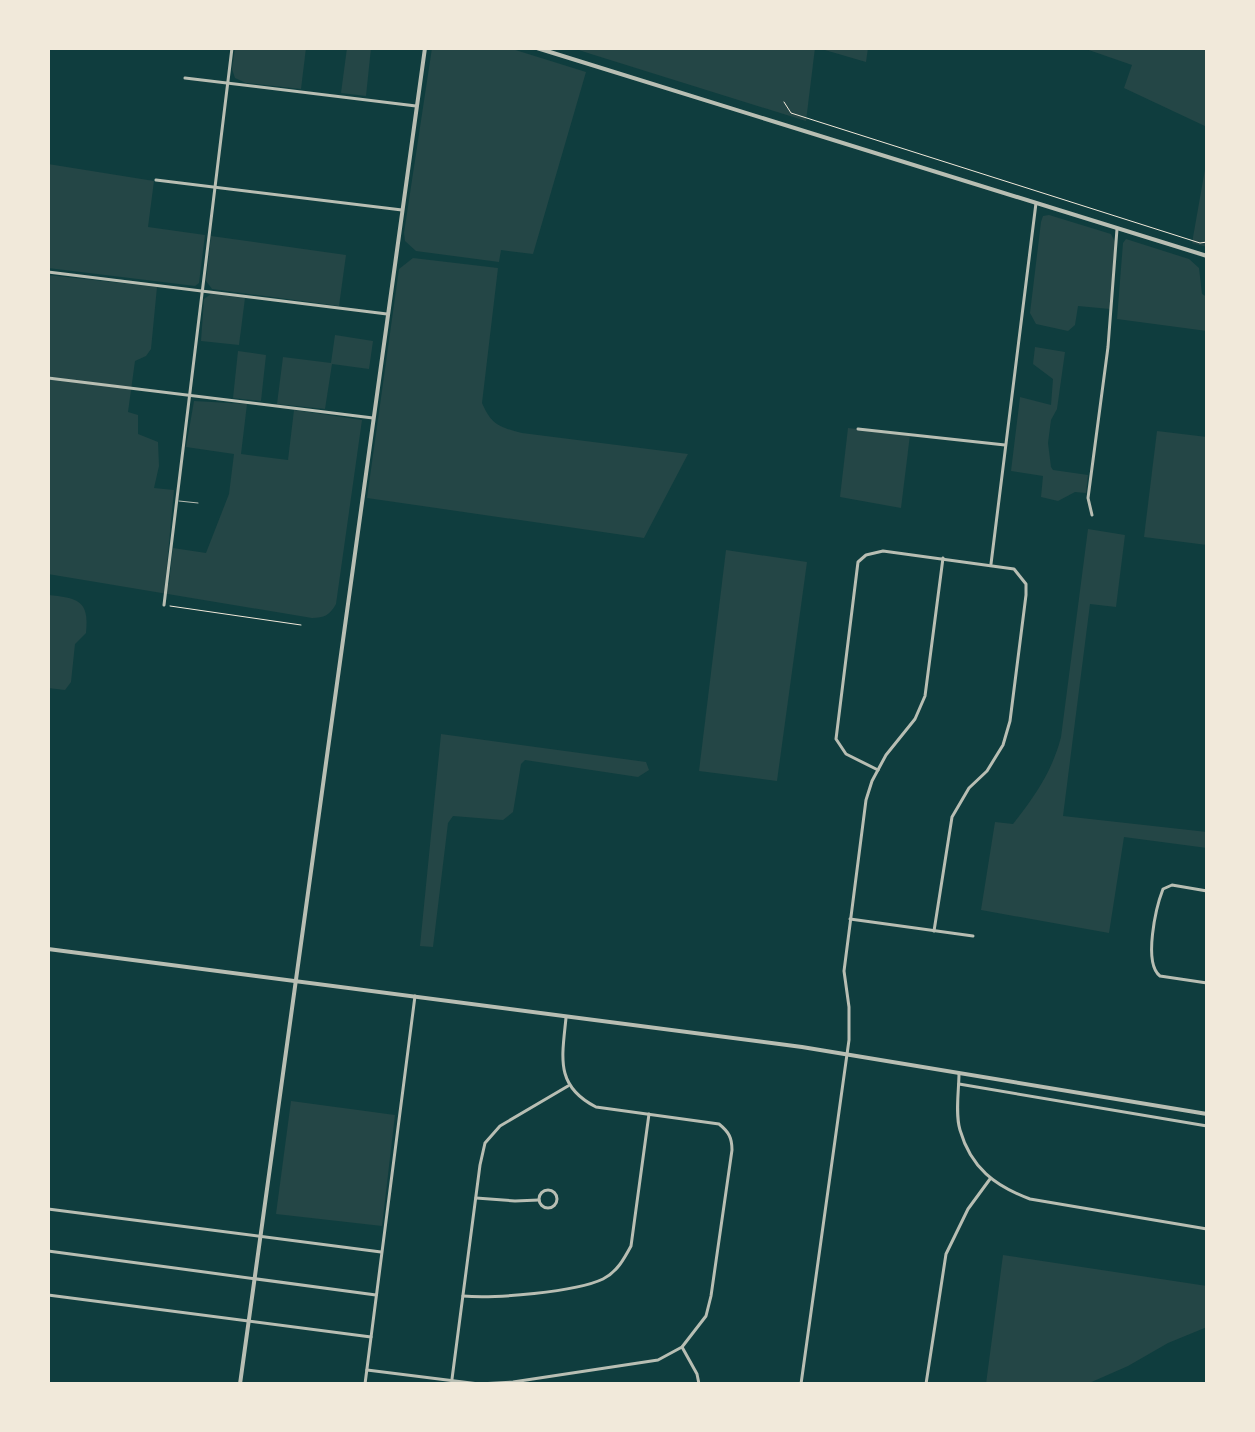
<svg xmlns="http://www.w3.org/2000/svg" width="1255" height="1432" font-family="Lato,sans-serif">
  <rect width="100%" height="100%" fill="#0f3d3e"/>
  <g fill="#244646">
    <polygon points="235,48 306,48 301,89 246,83 235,78 232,69"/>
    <polygon points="347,48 371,48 366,96 341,93"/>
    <polygon points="432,48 509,48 586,72 533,254 501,250 499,262 416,251 405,241 404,233"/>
    <polygon points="573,48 815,48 806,121 591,54"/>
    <polygon points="818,48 868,48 866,62"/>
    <polygon points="1083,48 1207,48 1207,127 1124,88 1132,65"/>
    <polygon points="1207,158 1207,247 1192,243"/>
    <polygon points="48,164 154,181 148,227 205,235 199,283 195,286 48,268"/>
    <polygon points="1049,215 1111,234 1115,242 1110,309 1078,306 1075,325 1068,331 1036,324 1030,313 1041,222 1043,216"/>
    <polygon points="211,236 346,255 339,306 212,289 206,281"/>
    <polygon points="1126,239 1189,259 1199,268 1202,294 1207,297 1207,331 1117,319 1123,243"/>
    <path d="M413,258l85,10 -16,135c10,23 18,24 40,30l166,21 -44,84 -277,-40 32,-229z"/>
    <path d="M48,275l109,12 -6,62 -5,7 -11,5 -7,51 10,3v19l20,8 1,24 -5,22 20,2 -9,95 4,-1 4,-36 33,5 23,-59 5,-40 -48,-7 8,-46 53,3 -6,50 47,6 6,-50 68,10 -26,184c-6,11 -12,14 -24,14l-264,-44z"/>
    <polygon points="211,294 245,298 239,345 201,341 204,299"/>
    <polygon points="335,335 373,341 369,369 332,364 325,409 277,404 283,357 331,363"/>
    <polygon points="1035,347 1065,352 1057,409 1051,420 1048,443 1051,467 1053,470 1088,475 1086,493 1075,492 1058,501 1041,497 1043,476 1011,471 1020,397 1051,405 1053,379 1033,364"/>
    <polygon points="238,351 266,355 261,401 233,398"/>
    <polygon points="848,428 910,435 901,508 840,497"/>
    <polygon points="1157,431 1207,437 1207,545 1144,537"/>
    <path d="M1088,529l37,6 -9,72 -26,-3 -27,212 144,16v16l-83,-11 -15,96 -128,-23 14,-88 18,2c22,-28 39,-52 48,-87z"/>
    <polygon points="726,550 807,562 777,781 699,771"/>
    <path d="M48,595c28,3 42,4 38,38l-11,11 -4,38 -6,8 -17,-2z"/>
    <polygon points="441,734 646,762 649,770 638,777 525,760 521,764 513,812 503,820 453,816 448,823 433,947 420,946"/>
    <polygon points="291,1101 395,1115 382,1226 276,1214"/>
    <polygon points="1003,1255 1207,1286 1207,1327 1168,1343 1128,1366 1087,1384 986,1384"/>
  </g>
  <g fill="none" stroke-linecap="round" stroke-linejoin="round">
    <g stroke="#f1e9da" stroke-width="1">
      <polyline points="784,102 791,113 1200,243 1207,242"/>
      <polyline points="170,606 301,625"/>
    </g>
    <polyline stroke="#b8beb3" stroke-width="1" points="179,501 198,503"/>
    <g stroke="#b8beb3" stroke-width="3">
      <polyline points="185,78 416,106"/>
      <polyline points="156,180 402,210"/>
      <polyline points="48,272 387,314"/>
      <polyline points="48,378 373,418"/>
      <polyline points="858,429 1005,445"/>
      <polyline points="1092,515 1088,498 1108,347 1117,229"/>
      <polyline points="991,564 1036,203"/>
      <polyline points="164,605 232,48"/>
      <polyline points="878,770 846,754 836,739 858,562 866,555 883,551 1014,569 1026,584 1026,595 1010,721 1003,745 987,771 969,788 952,817 934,931"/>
      <path d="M1207,891l-35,-6 -9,4c-7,18 -20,74 -3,87l47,7"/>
      <polyline points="850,919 973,936"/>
      <path d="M959,1073c0,17 -4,41 1,57 11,38 35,56 70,69l177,30"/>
      <polyline points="959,1084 1207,1126"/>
      <circle cx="548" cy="1199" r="9"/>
      <polyline points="476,1198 515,1201 539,1200"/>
      <polyline points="48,1209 381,1252"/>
      <polyline points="48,1251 376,1295"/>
      <polyline points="48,1295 371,1337"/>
      <path d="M463,1296c30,3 113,-4 140,-17 14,-7 21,-20 28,-33l18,-132"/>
      <polyline points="682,1347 697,1374 699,1384"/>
      <path d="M367,1370l112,14 34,-2 145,-22 24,-13 24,-31 5,-20 21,-146c0,-12 -3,-18 -13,-26l-123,-17c-41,-21 -34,-49 -30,-89"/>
      <polyline points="452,1379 480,1165 485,1143 500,1126 568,1086"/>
      <polyline points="365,1384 415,996"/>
      <polyline points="801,1384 849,1040 849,1007 844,971 866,800 872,781 886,755 915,719 925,696 943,558"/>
      <polyline points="926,1384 946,1254 968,1209 990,1179"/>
    </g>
    <g stroke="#b8beb3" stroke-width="4">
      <polyline points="537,48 1207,256"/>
      <polyline points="48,949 802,1047 1207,1114"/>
      <polyline points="240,1384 425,48"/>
    </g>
  </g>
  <rect width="1255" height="1432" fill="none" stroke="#f1e9da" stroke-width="100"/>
</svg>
